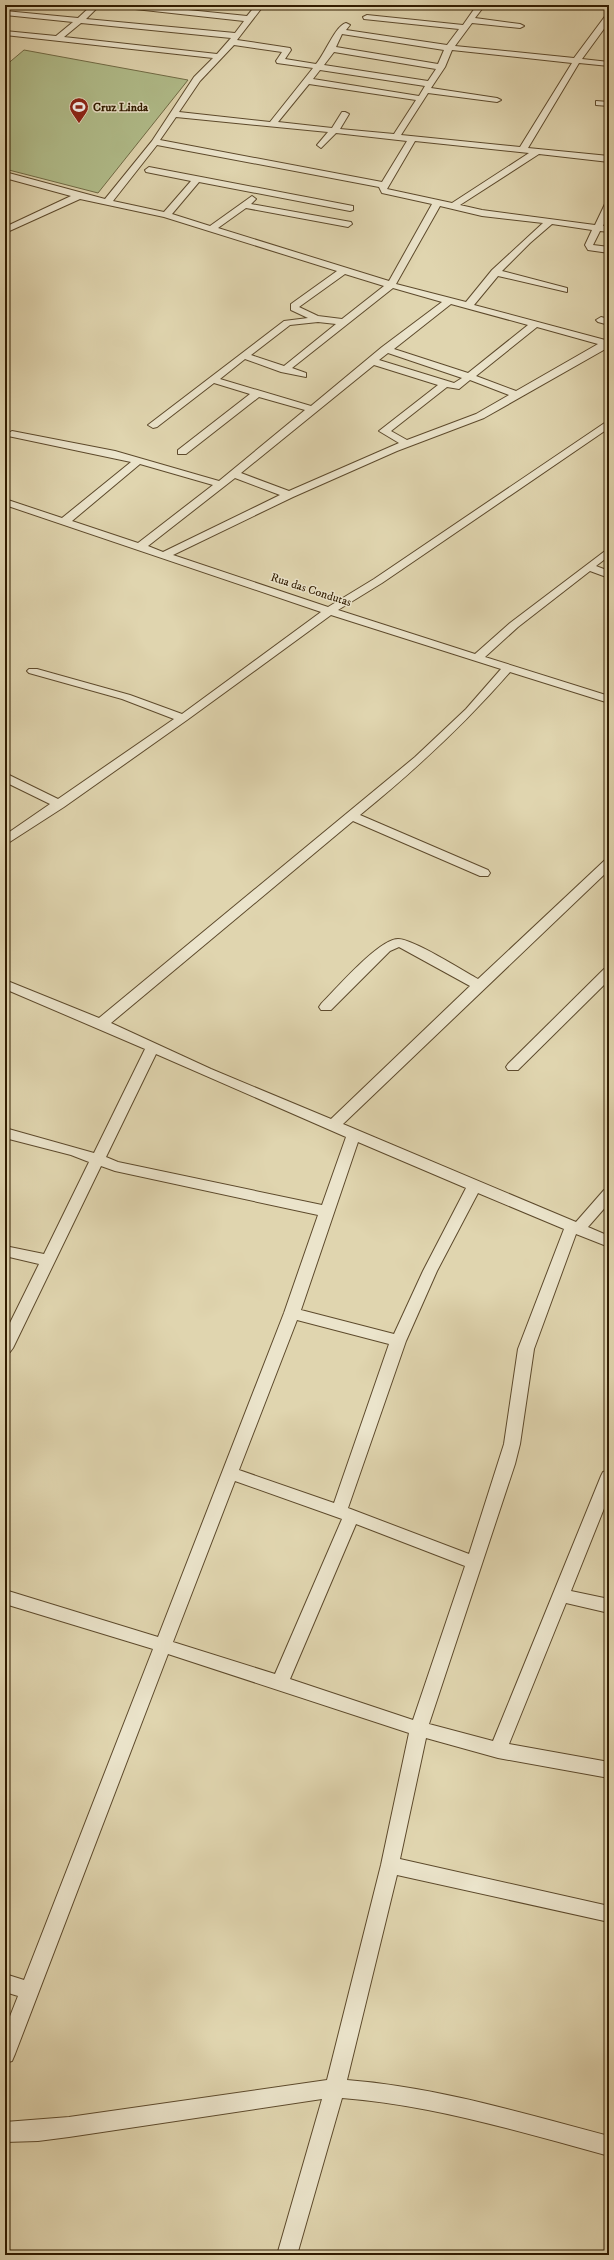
<svg xmlns="http://www.w3.org/2000/svg" width="614" height="2260" font-family="'IM FELL DW Pica',serif">
  <rect width="100%" height="100%" fill="#e0d5af"/>
  <filter id="stains"><feTurbulence type="fractalNoise" baseFrequency=".005" numOctaves="4"/><feColorMatrix values="0 0 0 0 .2 0 0 0 0 .09 0 0 0 0 .02 0 0 0 .5 -.17"/></filter>
  <radialGradient id="worn" r=".72"><stop offset=".6" stop-color="#630" stop-opacity="0"/><stop offset="1" stop-color="#630" stop-opacity=".3"/></radialGradient>
  <polygon fill="#b1bd8b" stroke="#716c46" points="24,50 188,80 98,193 5,169 5,66"/>
  <g fill="none" stroke-linecap="round" stroke-linejoin="round">
    <defs>
      <g id="minor">
        <path d="M92,5h8l-14,14 149,14 9,-12 -127,-14 -4,-2h26l108,11 9,-11h8l-27,35 53,8 1,2 -6,9 31,5c9,-10 19,-38 30,-41l4,2 -4,5 101,15 12,-16 -95,-10 -1,-2 4,-2 96,10 14,-20h8l-10,13 45,6 4,2 -4,2 -48,-5 -17,23 119,12 32,-43h3v7l-27,37 27,3v4l-30,-3 -51,85 81,8v6l-70,-8 -79,51 22,5 113,15 10,-21 4,-3v12l-6,13h6v6l-9,-1 -7,14 16,2v6l-21,-3 -3,-5 7,-15 -40,-6 -22,19 -28,28 65,17v4l-69,-16 -24,29 135,36v6l-125,71 -87,33 -104,46 -120,58 155,52 46,-28 235,-159v8l-227,155 -44,27 137,44 35,-31 99,-75v8l-13,10 13,5v7l-19,-7 -72,56 -33,30 124,39v7l-99,-31c-47,54 -95,98 -150,143l128,55 2,3 -2,3h-8l-127,-55 -242,202 100,46 120,50 139,-133 -71,-39 -9,4 -59,59h-10l-2,-3 2,-3c15,-15 58,-65 77,-65 15,0 64,31 80,40l127,-119 4,-1v11l-266,254 233,98 28,-32 5,-1v14l-21,24 21,9v11l-33,-13 -42,115 -14,95 -5,20 -86,260 64,17 108,-265 2,-4 6,-2v26l-38,95 38,8v14l-43,-10 -57,141 100,18v16l-111,-20 -72,-20 -26,121 209,47v16l-212,-47 -50,205c89,7 175,33 262,56v20c-88,-24 -176,-51 -267,-58l-45,157h-20l45,-156 -253,38 -31,4 -33,1v-20l64,-5 258,-37 54,-215 28,-132 -241,-79 -153,400 -3,7 -7,2v-34l13,-33 -13,-4v-18l19,6 129,-331 -148,-45v-14l153,47 126,-324 34,-98 -203,-44 -14,-5 -88,182 -3,4 -5,2v-21l34,-69 -34,-8v-10l39,8 45,-92 -18,-7 -66,-17v-10l89,25 51,-104 -140,-60v-9l94,38 316,-261 51,-48 35,-40 -170,-54 -144,105 -123,87 -59,38v-10l45,-31 -45,-22v-9l53,26 116,-80 -52,-20 -93,-26 -2,-2 2,-2h8l93,26 52,19 139,-102 -316,-107v-6l57,19 69,-56 -123,-26 -1,-2 5,-3 103,20 104,30 86,-71 -46,-13 -73,57h-8v-4l72,-56 -36,-11 -57,44 -4,1 -5,-3 136,-104 24,-3 -17,-8v-6l46,-33 -173,-54 -84,-18 -75,34v-6l66,-31 -66,-18v-6l100,27 47,-58 42,-64 19,-19 -208,-23v-4l51,5 17,-14 -68,-7v-4l73,7zM81,23l150,15 -14,16 -153,-17zM342,34l102,16 -6,14 -102,-17zM234,45l48,7 -6,9 1,2 36,5 -43,54 -91,-10 21,-31zM452,50l120,13 -52,84 -119,-12 27,-42 69,9 4,-2 -4,-2 -66,-10 14,-21zM334,52l102,17 -8,12 -104,-16zM320,70l105,16 -6,10 -106,-17zM309,84l107,16 -22,34 -54,-5 9,-15 -4,-2h-3l-10,16 -54,-6zM176,117l152,15 -11,13 4,3 15,-15 71,8 -25,41 -222,-42zM415,141l114,12 -77,50 -65,-14zM157,145l222,42 3,6 50,11 -43,77 -171,-53 28,-20 102,19 4,-3 -1,-2 -100,-18 5,-5 -4,-3 -42,30 -38,-12 27,-32 151,29 3,-1v-4l-204,-39 -4,3 1,2 45,9 -27,31 -51,-11zM440,206l42,10 61,7 -51,47 -26,32 -70,-18zM345,274l39,12 -42,33 -24,-3 -19,-9zM393,288l49,14 -60,45 -71,59 -91,-27 25,-20 36,13 25,5v-4l-14,-5zM451,304l77,21 -60,48 -74,-24zM318,322l18,2 -52,42 -33,-11 39,-30zM537,327l61,17 -82,47 -40,-15zM388,353l74,25 -8,5 -75,-23zM374,365l64,20 -59,46 20,12 -110,48 -48,-18zM470,380l39,15 -33,19 -69,26 -16,-9 56,-44 12,2zM140,464l73,21 -75,58 -66,-22zM235,478l45,17 -117,57 -15,-6zM156,1054l190,83 -24,68 -204,-43 -12,-5zM358,1142l108,46 -43,83 -29,63 -93,-24zM478,1193l86,36 -46,120 -14,95 -35,110 -121,-46 58,-167 31,-70zM297,1320l92,24 -55,159 -95,-33zM235,1481l107,38 -67,155 -102,-32zM356,1524l109,42 -52,154 -123,-41z"/>
        <polygon points="596,101 609,102 609,106 596,105"/>
        <polygon points="601,317 609,319 609,325 598,322 596,320"/>
        <polygon points="609,968 609,980 518,1070 508,1070 506,1067 508,1064 604,969"/>
      </g>
    </defs>
    <use href="#minor" stroke="#5d4a2c" stroke-width="2"/>
    <use href="#minor" fill="#ebe4cb" fill-rule="evenodd"/>
  </g>
  <defs>
    <symbol id="stadium-pin" viewBox="-11 -11 22 30"><path d="M0 17L-7.5 6A9.5 9.5 0 1 1 7.5 6Z" fill="#8f2418" stroke="#ebe4cb"/><path d="M0-5a6.5 5 0 1 0 0 10a6.5 5 0 1 0 0-10ZM-3.5-1.8h7v3.6h-7Z" fill="#fff"/></symbol>
  </defs>
  <g fill-rule="evenodd">
    <use href="#stadium-pin" x="68" y="96" width="22" height="30"/>
  </g>
  <g text-anchor="middle" dominant-baseline="central" stroke-width="3" stroke-linejoin="round" paint-order="stroke">
    <g font-size="12" font-weight="bold" fill="#311c00" stroke="#ebe4cb" text-anchor="start">
      <text x="93" y="107">Cruz Linda</text>
    </g>
    <g font-size="12" fill="#311c00" stroke="#ebe4cb">
      <text transform="translate(311 590) rotate(18)">Rua das Condutas</text>
    </g>
  </g>
  <rect width="614" height="2260" fill="none" stroke="#e0d5af" stroke-width="20"/>
  <rect x="6" y="6" width="602" height="2248" fill="none" stroke="#311c00" stroke-width="2"/>
  <rect x="10" y="10" width="594" height="2240" fill="none" stroke="#311c00"/>
  <rect width="100%" height="100%" filter="url(#stains)"/>
  <rect width="100%" height="100%" fill="url(#worn)"/>
</svg>
